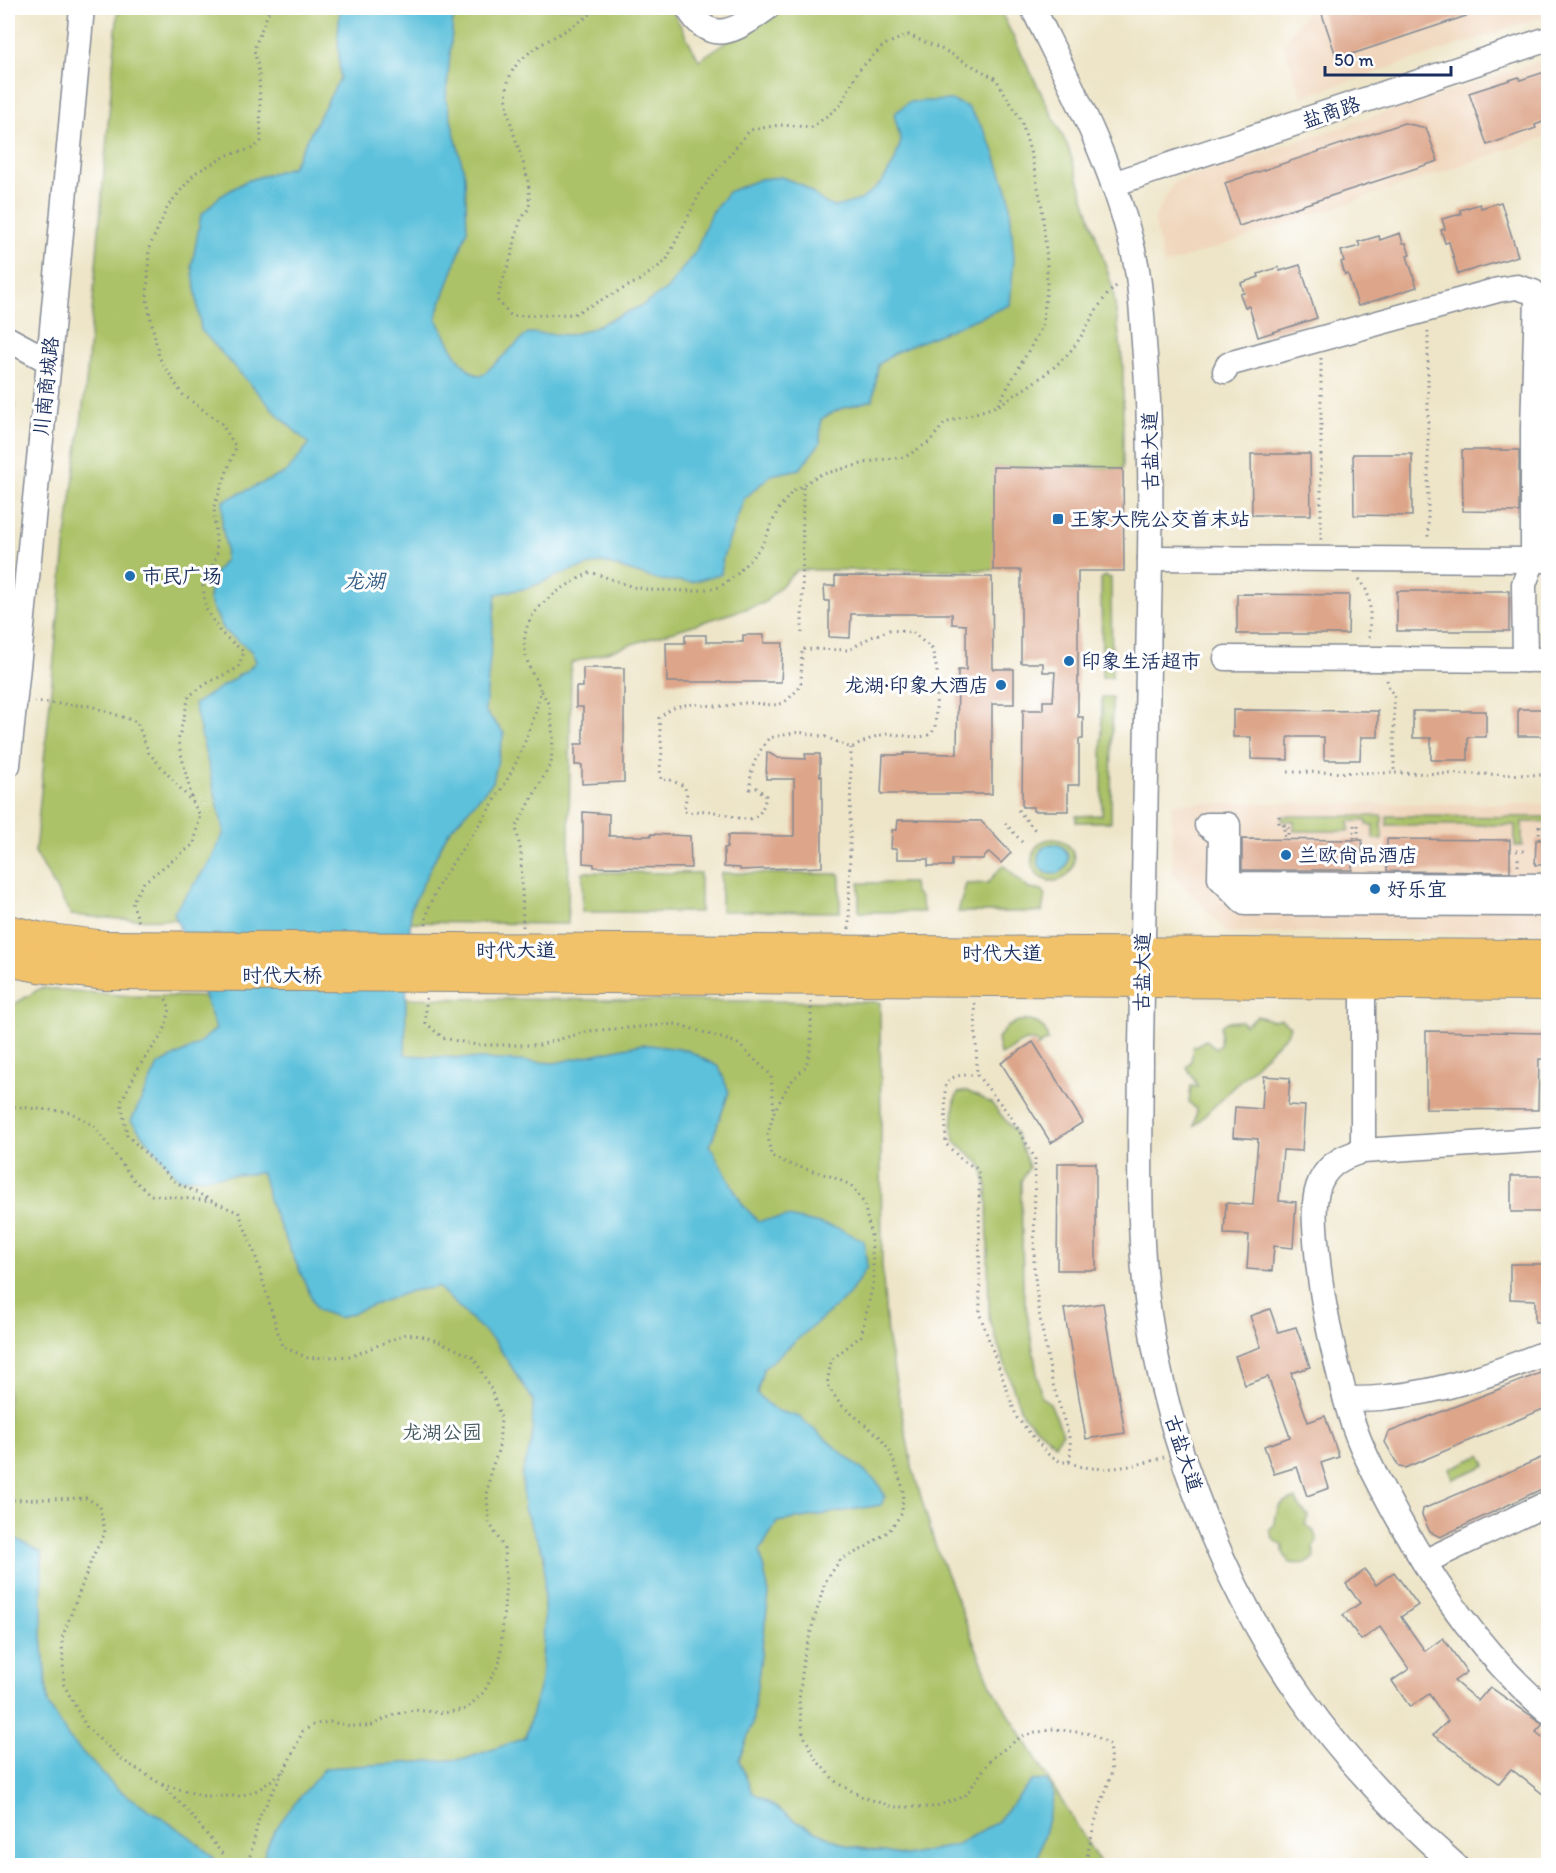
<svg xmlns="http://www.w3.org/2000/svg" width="1556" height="1873" font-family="Itim,'LXGW WenKai TC',sans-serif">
  <rect width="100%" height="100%" fill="#fff"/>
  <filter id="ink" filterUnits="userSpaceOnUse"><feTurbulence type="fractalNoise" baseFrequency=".0167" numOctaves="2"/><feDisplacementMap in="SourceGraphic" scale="12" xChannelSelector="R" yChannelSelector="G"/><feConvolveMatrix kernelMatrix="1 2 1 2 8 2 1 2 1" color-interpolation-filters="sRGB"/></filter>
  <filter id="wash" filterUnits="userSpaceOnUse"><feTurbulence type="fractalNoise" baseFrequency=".008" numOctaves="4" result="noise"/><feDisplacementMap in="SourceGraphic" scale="24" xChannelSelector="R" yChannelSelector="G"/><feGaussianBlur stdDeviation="1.35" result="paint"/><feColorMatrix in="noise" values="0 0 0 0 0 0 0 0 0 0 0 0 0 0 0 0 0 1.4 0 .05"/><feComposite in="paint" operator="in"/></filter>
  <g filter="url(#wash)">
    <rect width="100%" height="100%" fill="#eee5c8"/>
    <g fill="#f0d6bc">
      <polygon points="1309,8 1548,8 1548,15 1302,97 1283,44"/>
      <polygon points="1548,59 1548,136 1164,265 1154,219 1174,182"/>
      <polygon points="1172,803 1548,804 1548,933 1227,932 1172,874"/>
    </g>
    <g fill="#acc267" stroke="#647862" stroke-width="1.5">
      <polygon points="118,8 671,8 699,60 777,8 999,8 1068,147 1113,289 1123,365 1123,469 994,467 994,570 797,570 764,603 571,663 568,924 119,919 71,915 35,852 66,537 86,383"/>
      <polygon points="8,387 15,403 8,484"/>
      <polygon points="1105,576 1111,578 1112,677 1102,677 1101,579"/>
      <polygon points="1102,697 1112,697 1111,822 1076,822 1076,816 1102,815"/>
      <polygon points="1282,816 1382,816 1382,839 1373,839 1373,825 1367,825 1367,821 1349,821 1349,831 1294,831 1294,821 1282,821"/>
      <polygon points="1387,816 1548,817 1548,822 1522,822 1522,846 1515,846 1515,825 1387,825"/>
      <circle cx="1053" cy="860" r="21"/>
      <polygon points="1003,865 1029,889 1043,891 1045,894 1042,912 958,912 966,884 988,883"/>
      <polygon points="583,872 700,873 700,912 582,912"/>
      <polygon points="721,873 840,874 840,912 721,911"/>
      <polygon points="859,883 913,883 914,891 920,898 924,912 859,912"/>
      <polygon points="41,988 131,996 880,1002 882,1264 887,1335 912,1466 934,1542 991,1685 1101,1865 8,1865 8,1008"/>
      <polygon points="1257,1016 1271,1020 1281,1019 1290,1026 1287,1034 1194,1126 1197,1110 1189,1102 1191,1086 1198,1087 1187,1067 1191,1061 1193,1047 1206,1040 1216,1048 1220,1045 1221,1026 1226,1022 1241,1021 1245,1025"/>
      <path d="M1018,1021c16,-1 28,2 30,20l-7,2 -1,3 -4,2 2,-4 -3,-3c-19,-2 -20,10 -35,14l-2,-17 9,-11z"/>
      <polygon points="967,1091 991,1103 1016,1133 1029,1167 1021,1181 1023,1289 1041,1397 1050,1403 1063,1433 1055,1444 1022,1414 989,1318 987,1186 981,1164 955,1141 952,1127 955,1099 958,1093"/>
      <polygon points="1481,1455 1486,1465 1453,1479 1449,1469"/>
      <path d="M1296,1499l3,7 9,10 -3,8 9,8 3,9 -4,7 2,9c-6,8 -16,7 -26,6l-6,-11v-6l-9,-6 -5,-10 6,-6c1,-16 5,-23 21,-25z"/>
    </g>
    <g fill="#5dc1db" stroke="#3c789c" stroke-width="1.5">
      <path d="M340,8h114l-8,91 19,77 2,55 -31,86c9,17 24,55 45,59l6,-5 41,-38 41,2 16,-4 58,-26 24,-16 29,-38 14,-36 18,-23 32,-13 21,-2 21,8 23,18 10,4 26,-7 21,-18 12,-19 7,-22 -7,-27 15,-12 42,-2 17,7 15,22 10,20 16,47 5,62 -4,47 -114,47 -18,13 -5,35 -33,9 -19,10 -1,24 -20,26 -29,6 -27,24 -21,58 -2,17 -29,8 -33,-2 -57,-18 -33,9 -41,17 -32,6 -11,117 19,22 -11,49 -46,52 -36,74 -5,92 -1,55 150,8 87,-19 45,6 32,17 10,25 -19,54 33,59 15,16 30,-4 50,11 26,13 3,26 -19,29 -85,73 -6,25 18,16 24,7 78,65 8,14 -4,9 -104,17 -17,29 9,43 -17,131 -13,35 13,32 47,31 49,23 58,10 50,-11 41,-23 35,-41 15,-1 7,15 -18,70h-773c0,-32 42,-72 62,-97l140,-9 60,-21 16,-57 3,-55v-71l-20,-46 -2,-35 10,-33 1,-41 -37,-57 -58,-56 -27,4 -72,27 -22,-8 -46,-104 -9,-33 -83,6 -48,-58 27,-56 37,-19 21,-17 -42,-117 36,-50 14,-30 -30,-128 55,-35 7,-8 -5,-10 -27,-21 -15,-30 2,-22 14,-18 1,-13 -4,-22 1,-24 64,-29 22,-28 -31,-29 -77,-85 -9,-65 9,-50 18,-18 27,-16 46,-14 48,-89 -2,-42z"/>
      <circle cx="1053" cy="859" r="15"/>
      <polygon points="8,1534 42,1553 42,1635 48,1704 69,1738 116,1788 189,1836 213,1857 213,1865 8,1865"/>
    </g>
    <g id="blocks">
      <g fill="#dda68a">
        <polygon points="1320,8 1483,8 1484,10 1337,59"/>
        <polygon points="1548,71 1548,120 1535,125 1536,128 1487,145 1469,93 1519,77 1520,80"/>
        <polygon points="1404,123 1426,128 1438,161 1239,226 1225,183"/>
        <polygon points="1501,202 1518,256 1458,274 1449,242 1445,243 1441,230 1445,229 1442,219 1461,214 1460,210 1480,204 1481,208"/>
        <polygon points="1400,233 1403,243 1406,243 1410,255 1407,256 1417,287 1358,306 1348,274 1345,275 1341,262 1344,261 1341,251 1360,246 1358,242 1379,236 1380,240"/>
        <polygon points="1300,265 1317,318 1258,337 1249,306 1245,307 1240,294 1244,293 1241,283 1259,277 1258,274 1279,267 1280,271"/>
        <polygon points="1462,450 1519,450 1519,512 1463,511"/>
        <polygon points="1251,454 1310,454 1311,515 1252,515"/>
        <polygon points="1353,454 1412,454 1412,516 1354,515"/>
        <polygon points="993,467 1123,469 1124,571 1078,571 1078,717 1083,717 1083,739 1079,739 1079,785 1068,785 1068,811 1033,811 1033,807 1022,807 1023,710 1043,710 1043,701 1053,701 1055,672 1043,672 1043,663 1021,663 1021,570 993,570"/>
        <polygon points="835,576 992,577 993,669 1014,669 1014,704 992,704 992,794 881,794 883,755 904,755 904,753 957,754 958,670 966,670 966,625 952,624 952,614 851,614 850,638 829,637 829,601 825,601 824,586 835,586"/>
        <rect x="1397" y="591" width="112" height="40"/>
        <polygon points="1237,594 1349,595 1348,634 1237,634"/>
        <polygon points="685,635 706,635 706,642 743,642 743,635 764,635 764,643 783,643 781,682 667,682 666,643 685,643"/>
        <polygon points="583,668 624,668 624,782 582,784 582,765 575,765 575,744 583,744 583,707 576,707 576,687 583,687"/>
        <rect x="1518" y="709" width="30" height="27"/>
        <polygon points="1233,710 1378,711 1378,737 1361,737 1360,760 1324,760 1324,737 1288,737 1288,760 1251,759 1251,737 1233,737"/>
        <polygon points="1413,711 1486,711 1486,737 1468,737 1468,760 1431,760 1431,738 1413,738"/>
        <polygon points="767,752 778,758 806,759 805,754 820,754 820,776 822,776 822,867 740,870 740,868 724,867 724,848 727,848 728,835 794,836 794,779 766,779"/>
        <polygon points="583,812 609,814 609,836 651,836 651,834 690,836 691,868 594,867 594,864 583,863"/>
        <polygon points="898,820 981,821 1011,853 1001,863 989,852 983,859 952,859 952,866 928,866 928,859 897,859 897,849 891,849 892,830 897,830"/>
        <polygon points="1242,839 1362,840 1362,864 1352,864 1352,870 1242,870"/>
        <polygon points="1387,839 1510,840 1510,872 1387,871"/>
        <polygon points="1536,840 1548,840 1548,865 1535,865"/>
        <polygon points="1426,1031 1548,1033 1548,1059 1539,1059 1538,1110 1426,1109"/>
        <polygon points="1033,1042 1083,1122 1051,1143 1001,1063"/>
        <polygon points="1264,1076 1290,1078 1288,1105 1305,1106 1302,1151 1283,1150 1281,1174 1279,1201 1296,1202 1293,1248 1274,1246 1272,1271 1247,1269 1249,1235 1224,1234 1226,1203 1253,1205 1258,1139 1233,1137 1235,1107 1262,1109"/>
        <polygon points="1058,1163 1096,1163 1096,1270 1057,1270"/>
        <rect x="1511" y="1176" width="37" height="36"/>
        <polygon points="1510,1264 1548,1264 1548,1322 1535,1322 1535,1300 1510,1299"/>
        <polygon points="1103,1303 1125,1433 1086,1439 1064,1309"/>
        <polygon points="1270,1309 1278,1332 1296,1327 1310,1367 1291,1373 1308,1422 1325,1416 1339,1457 1321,1463 1329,1488 1307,1496 1297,1467 1274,1474 1264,1446 1290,1437 1268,1377 1245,1385 1235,1356 1261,1347 1250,1316"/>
        <polygon points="1548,1370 1548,1407 1405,1468 1399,1467 1385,1442 1389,1432"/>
        <polygon points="1548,1455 1548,1486 1440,1537 1430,1532 1422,1515 1423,1509"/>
        <polygon points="1365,1570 1376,1585 1394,1572 1418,1605 1401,1617 1425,1651 1443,1638 1467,1672 1454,1681 1478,1701 1490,1687 1543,1724 1536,1732 1548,1742 1548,1798 1511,1769 1499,1783 1433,1735 1448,1721 1429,1694 1410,1707 1392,1681 1409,1669 1380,1627 1361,1640 1343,1615 1360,1603 1346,1584"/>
      </g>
    </g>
  </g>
  <g filter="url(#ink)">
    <use href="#blocks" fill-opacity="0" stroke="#848a93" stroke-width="1.5"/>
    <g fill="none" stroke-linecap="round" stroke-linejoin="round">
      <defs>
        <g id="minor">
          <path d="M688,8c24,41 51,20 79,0"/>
          <path d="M1033,8c40,82 85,166 103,256 5,26 6,53 8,79 8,89 7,178 5,268 -3,145 -6,290 -8,436 0,88 -5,179 8,267 19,132 76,275 153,384 43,62 97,118 154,168"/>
          <polyline points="1113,184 1548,39"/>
          <polyline points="8,339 49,361"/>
          <polyline points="1150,558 1533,560 1533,429 1537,299 1533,292 1517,287 1498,290 1232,363 1228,365 1225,371"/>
          <polyline points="1226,658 1548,660"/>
          <polyline points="1525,660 1524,584 1533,560 1546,560"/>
          <polyline points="8,765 49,361 82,8"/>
          <polyline points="1548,886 1236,884 1228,877 1228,825 1207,825 1221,835 1220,878 1245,903 1548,904"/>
          <polyline points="1363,983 1363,1151"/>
          <path d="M1548,1139l-185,12c-56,14 -50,54 -46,101 4,45 13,86 24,129 4,16 8,33 14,48 9,27 24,53 37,78 40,74 90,149 156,204"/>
          <path d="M1346,1399c14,0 28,0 42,-2 55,-5 110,-25 160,-45"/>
          <polyline points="1424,1562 1548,1503"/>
        </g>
        <g id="major">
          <polyline points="8,931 42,939 106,947"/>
          <polyline points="455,949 1548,956"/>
          <polyline points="8,960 39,966 107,974"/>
          <polyline points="457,976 1548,984"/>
        </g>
      </defs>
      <use href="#minor" stroke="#848a93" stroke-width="27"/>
      <use href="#major" stroke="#848a93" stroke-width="34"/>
      <g stroke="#848a93" stroke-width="3" stroke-dasharray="1.5 4.5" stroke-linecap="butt">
        <polyline points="1428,331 1428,540"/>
        <polyline points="1321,358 1321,540"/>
        <path d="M999,405c26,-17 53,-32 74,-57 16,-20 24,-48 46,-64"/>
        <path d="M1359,579c16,18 10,38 10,62"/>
        <path d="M889,630l23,2 20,17 5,21v20l-2,37 -3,6c-13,8 -29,1 -44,1 -12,0 -25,9 -37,14l-25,-11 -27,-5 -30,6c-13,17 -19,30 -19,51l7,-1 9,8c-7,39 -32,17 -59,15 -6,-1 -13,1 -19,2l-4,-3 3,-17 -3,-7 -16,-7 -7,1 -1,-12 2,-16 -3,-34c23,-21 39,-11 66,-12 9,-1 19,-4 28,-3 28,3 29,5 48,-18l1,-36 47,1 20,-12z"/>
        <polyline points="802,633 803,485"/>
        <polyline points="1387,680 1389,688 1394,695 1394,773 1548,775"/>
        <polyline points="34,702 91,706 137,722 149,753 193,803 200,815 194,844 144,882 132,902 140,925"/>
        <polyline points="1288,772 1394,773"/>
        <polyline points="193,803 178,741 189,696 209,682 238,668 244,652 220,632 206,609 203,586 217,555 214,507 236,447 221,423 182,394 159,357 147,300 149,248 168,206 195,173 228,155 254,148 261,141 259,72 254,49 270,8"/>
        <polyline points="1018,810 1035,830"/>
        <polyline points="1279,816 1279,825 1284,825 1284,839"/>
        <polyline points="1005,823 1022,842"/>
        <polyline points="1284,825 1288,825 1288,839"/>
        <polyline points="1354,825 1354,840"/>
        <polyline points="1358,825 1358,840"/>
        <polyline points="1539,826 1539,840"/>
        <polyline points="1543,826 1544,840"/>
        <polyline points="1372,850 1387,850"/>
        <polyline points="1510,851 1525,851"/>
        <polyline points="1375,865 1375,855"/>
        <polyline points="1518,866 1518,855"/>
        <path d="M426,925c0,-31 33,-70 50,-96 17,-25 34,-51 46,-80 4,-10 20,-51 18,-61 -3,-8 -10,-16 -12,-25 -16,-49 26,-71 63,-91l42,15 18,3 43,1 26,-4 17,-13 24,-27 17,-37 14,-18 27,-17 58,-15 28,-3 24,-15 16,-19 52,-17 45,-79 5,-40v-25l-5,-55 -10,-49 -11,-38 -25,-41 -52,-29 -36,-15 -24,10 -26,26 -18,35 -28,21 -33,-2 -29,5 -48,59 -36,72 -26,19 -66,34 -63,2 -13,-15c1,-17 10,-31 14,-48 3,-10 4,-20 8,-31 2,-5 7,-10 9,-15 1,-4 0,-10 0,-14 0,-38 -43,-96 -10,-131 22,-23 56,-32 78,-54"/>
        <polyline points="523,927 521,852 516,828 551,763 553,738 550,707 541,690"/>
        <polyline points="849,929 851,748"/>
        <polyline points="426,998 426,1023 443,1038 477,1045 539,1045 589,1031 677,1024 737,1043 771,1075 774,1112"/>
        <polyline points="166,999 170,1009 164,1032 140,1065 121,1102 127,1135 174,1181 211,1200"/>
        <polyline points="811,1002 811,1047 806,1066 789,1084 774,1112 768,1134 771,1156 789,1164 830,1176 851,1185 864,1203 871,1236 874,1280 861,1336 831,1360 827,1385 840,1404 880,1437 890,1451 903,1488 902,1513 889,1531 863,1549 841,1559 825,1582 804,1656 799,1701 803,1734 818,1762 837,1783 863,1797 893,1807 934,1807 965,1796 991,1759 1022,1736 1053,1729 1092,1734 1109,1744 1112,1772 1094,1825 1085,1866"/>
        <path d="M975,1003l2,72 32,39 26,44 -1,110 5,45 13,68 18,59 1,13 -2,9h-8l-13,-8 -31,-36 -37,-103 -1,-142 -3,-5 -13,-7 -17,-17 -1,-56c5,-15 19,-13 32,-13"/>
        <polyline points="8,1106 70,1112 93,1125 133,1179 151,1195 212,1201 239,1213 255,1254 282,1346 308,1358 352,1356 406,1334 422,1336 443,1343 474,1358 491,1389 501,1418 499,1448 490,1473 487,1496 489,1522 504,1548 506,1582 500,1661 484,1692 466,1709 444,1713 414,1710 393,1715 370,1726 351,1726 330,1722 315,1724 303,1731 284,1771 258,1790 240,1796 204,1796 161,1784 124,1761 87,1728 64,1685 62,1638 93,1556 105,1533 100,1506 86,1498 8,1500"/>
        <path d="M1069,1462c26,13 69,4 95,-5"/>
        <polyline points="162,1785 189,1812 224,1856"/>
        <polyline points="250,1856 259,1818 283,1772"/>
      </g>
      <use href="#minor" stroke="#fff" stroke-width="24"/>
      <use href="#major" stroke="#f2c26a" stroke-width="32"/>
      <defs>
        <g id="major-bridge">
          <polyline points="106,947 455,949"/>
          <polyline points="107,974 457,976"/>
        </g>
      </defs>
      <use href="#major-bridge" stroke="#848a93" stroke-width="34" stroke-linecap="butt"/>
      <use href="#major-bridge" stroke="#f2c26a" stroke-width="32"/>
    </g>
  </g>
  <g fill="#1f6fb2" stroke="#fff" stroke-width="2">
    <rect x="1052" y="513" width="12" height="12" rx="3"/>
    <circle cx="130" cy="576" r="6"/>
    <circle cx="1069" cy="661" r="6"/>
    <circle cx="1001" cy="685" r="6"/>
    <circle cx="1286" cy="855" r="6"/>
    <circle cx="1375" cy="889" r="6"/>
  </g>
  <g text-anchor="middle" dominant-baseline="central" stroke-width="6" stroke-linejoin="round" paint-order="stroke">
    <g font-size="20" fill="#1b2f5e" stroke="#fff">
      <text transform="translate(1331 112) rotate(-18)">盐商路</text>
      <text transform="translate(46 386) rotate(-84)">川南商城路</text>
      <text transform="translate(1150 451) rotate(-91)">古盐大道</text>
      <text x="516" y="950">时代大道</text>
      <text x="1002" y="953">时代大道</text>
      <text transform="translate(1142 972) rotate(-89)">古盐大道</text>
      <text x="282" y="975">时代大桥</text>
      <text transform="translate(1184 1453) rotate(72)">古盐大道</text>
    </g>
    <g font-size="20" fill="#1b2f5e" stroke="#fff" text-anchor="start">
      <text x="1070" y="519">王家大院公交首末站</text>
      <text x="142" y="576">市民广场</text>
      <text x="1081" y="661">印象生活超市</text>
      <text x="989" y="685" text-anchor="end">龙湖·印象大酒店</text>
      <text x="1298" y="855">兰欧尚品酒店</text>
      <text x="1387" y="889">好乐宜</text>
    </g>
    <g font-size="20" fill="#465b61" stroke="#fff">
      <text x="442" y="1432">龙湖公园</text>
    </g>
    <g font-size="21" font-style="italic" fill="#2f5b84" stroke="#fff">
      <text x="364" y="580">龙湖</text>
    </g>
  </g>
  <rect width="1556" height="1873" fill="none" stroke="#fff" stroke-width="30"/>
  <path d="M1325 66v9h126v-9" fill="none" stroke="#1b2f5e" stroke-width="3"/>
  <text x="1334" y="66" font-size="18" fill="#1b2f5e" stroke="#ffffff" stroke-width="4.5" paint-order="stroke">50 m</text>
</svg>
